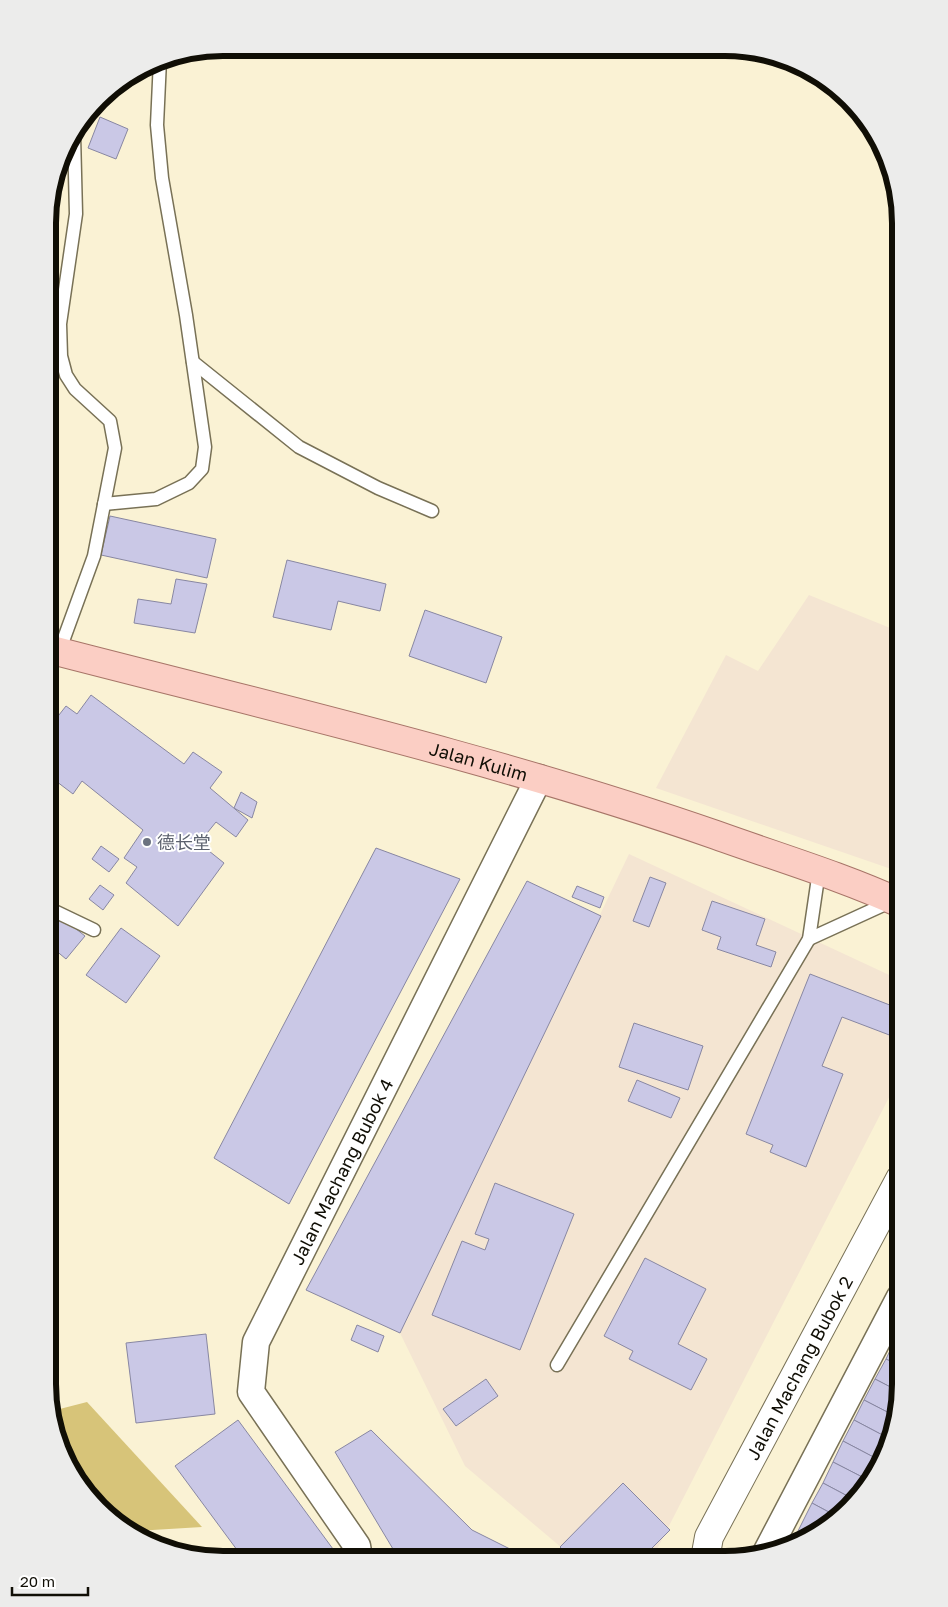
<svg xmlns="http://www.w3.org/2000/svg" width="948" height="1607" font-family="'Golos Text','Noto Sans SC',sans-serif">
  <rect width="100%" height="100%" fill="#faf2d4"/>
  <g fill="#f4e5d2">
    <polygon points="809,595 900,632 900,872 656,788 726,655 758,671"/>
    <polygon points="629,854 900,980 900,1076 652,1559 575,1559 465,1466 400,1333"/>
  </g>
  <polygon fill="#d7c479" points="87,1402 202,1527 136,1531 116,1523 84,1490 57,1440 52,1411"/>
  <g fill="#cac8e6" stroke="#8887a2">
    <polygon points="100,117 128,129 116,159 88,148"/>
    <polygon points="110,516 216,539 207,578 101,555"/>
    <polygon points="287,560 386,584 380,611 338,601 331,630 273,617"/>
    <polygon points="176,579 207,584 195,633 134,623 138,599 171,604"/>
    <polygon points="425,610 502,637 486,683 409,656"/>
    <polygon points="91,695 184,764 193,752 222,772 210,788 248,820 236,837 216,822 199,843 224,863 178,926 126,883 137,867 124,858 143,830 82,781 73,794 48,775 48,729 66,706 77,714"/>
    <polygon points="241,792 257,802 252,818 234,808"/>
    <polygon points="101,846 119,859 109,872 92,859"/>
    <polygon points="376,848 460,879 289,1204 214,1158"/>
    <polygon points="650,877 666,883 649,927 633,921"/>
    <polygon points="527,881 601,916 400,1333 306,1290"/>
    <polygon points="100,885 114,895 103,910 89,899"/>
    <polygon points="577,886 604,897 600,908 572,897"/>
    <polygon points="712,901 765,919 756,945 776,952 771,967 717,949 721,937 702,930"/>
    <polygon points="56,913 85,936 66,959 48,944 48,923"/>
    <polygon points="121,928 160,956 126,1003 86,975"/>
    <polygon points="810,974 900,1009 900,1015 892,1036 842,1017 822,1066 843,1074 806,1167 770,1152 773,1145 746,1134"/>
    <polygon points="634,1023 703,1046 688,1090 619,1067"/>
    <polygon points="637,1080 680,1098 671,1118 628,1101"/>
    <polygon points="495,1183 574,1214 520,1350 432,1315 462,1241 485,1250 489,1239 475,1234"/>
    <polygon points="645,1258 706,1289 678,1344 707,1359 691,1390 629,1359 633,1351 604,1336"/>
    <polygon points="357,1325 384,1336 378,1352 351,1340"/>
    <polygon points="206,1334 215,1414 136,1423 126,1343"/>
    <polygon points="896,1338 900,1340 900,1366 886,1359"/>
    <polygon points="886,1359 900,1366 900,1392 875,1379"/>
    <polygon points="486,1379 498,1396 456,1426 443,1409"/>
    <polygon points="875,1379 900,1392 895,1416 864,1400"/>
    <polygon points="864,1400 895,1416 890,1439 854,1420"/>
    <polygon points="238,1420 333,1549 319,1558 243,1558 175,1466"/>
    <polygon points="854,1420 890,1439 881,1461 843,1441"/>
    <polygon points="371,1430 472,1530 530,1559 399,1559 335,1452"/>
    <polygon points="843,1441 881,1461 870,1481 833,1462"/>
    <polygon points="833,1462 870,1481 855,1500 823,1483"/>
    <polygon points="623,1483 670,1530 641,1559 572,1559 560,1547"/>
    <polygon points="823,1483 855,1500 838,1517 812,1503"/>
    <polygon points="812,1503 838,1517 831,1523 791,1545"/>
  </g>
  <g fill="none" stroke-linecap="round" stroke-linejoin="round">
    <defs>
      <g id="service">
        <polyline points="193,362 299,447 378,488 432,511"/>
        <polyline points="104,504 156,499 189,483 202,469 205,447 186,315 162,178 157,125 160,60"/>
        <polyline points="59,652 94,556 115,448 110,421 75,389 66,375 61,356 60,324 76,214 74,135"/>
        <polyline points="48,908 94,930"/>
        <polyline points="809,939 892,901"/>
        <polyline points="557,1365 809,939 819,871"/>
      </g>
      <g id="minor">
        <polyline points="766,1553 900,1297"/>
        <path id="s1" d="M359,1558l-2,-12 -106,-154 5,-50 283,-564"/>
      </g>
      <g id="tertiary">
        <path id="s2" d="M705,1559l4,-22 191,-358"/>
      </g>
      <g id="primary">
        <path id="s3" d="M48,649c224,58 449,110 668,186 61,22 125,41 184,68"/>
      </g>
    </defs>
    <use href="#service" stroke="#787156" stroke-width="15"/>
    <use href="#minor" stroke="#787156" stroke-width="29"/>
    <use href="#tertiary" stroke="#787156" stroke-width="30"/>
    <use href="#primary" stroke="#a77568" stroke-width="30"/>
    <use href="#service" stroke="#fff" stroke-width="12"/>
    <use href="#minor" stroke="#fff" stroke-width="26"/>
    <use href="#tertiary" stroke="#fff" stroke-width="28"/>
    <use href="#primary" stroke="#fbcec4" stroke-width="28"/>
  </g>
  <circle fill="#6b7280" stroke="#fff" stroke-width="2" cx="147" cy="842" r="5"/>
  <g text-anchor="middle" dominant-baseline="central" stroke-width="4" stroke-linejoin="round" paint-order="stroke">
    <g font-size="18" fill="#100e05" stroke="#fff">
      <text stroke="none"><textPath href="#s3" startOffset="445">Jalan Kulim</textPath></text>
      <text stroke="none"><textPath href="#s1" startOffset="440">Jalan Machang Bubok 4</textPath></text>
      <text stroke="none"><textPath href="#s2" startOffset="214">Jalan Machang Bubok 2</textPath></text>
    </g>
    <g font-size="18" fill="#5b616d" stroke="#fff" text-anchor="start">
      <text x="157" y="842">德长堂</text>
    </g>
  </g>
  <path d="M0 0H948V1607H0ZM223 56H725A167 167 0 0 1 892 223V1384A167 167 0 0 1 725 1551H223A167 167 0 0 1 56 1384V223A167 167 0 0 1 223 56Z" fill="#ececeb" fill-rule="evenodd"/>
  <path fill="none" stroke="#100e05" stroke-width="6" d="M223 56H725A167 167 0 0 1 892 223V1384A167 167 0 0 1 725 1551H223A167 167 0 0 1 56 1384V223A167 167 0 0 1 223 56Z"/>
  <path d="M12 1587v8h76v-8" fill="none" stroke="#100e05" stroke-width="2.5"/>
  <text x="20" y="1587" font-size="15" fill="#100e05" stroke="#ffffff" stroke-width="4" paint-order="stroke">20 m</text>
</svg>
